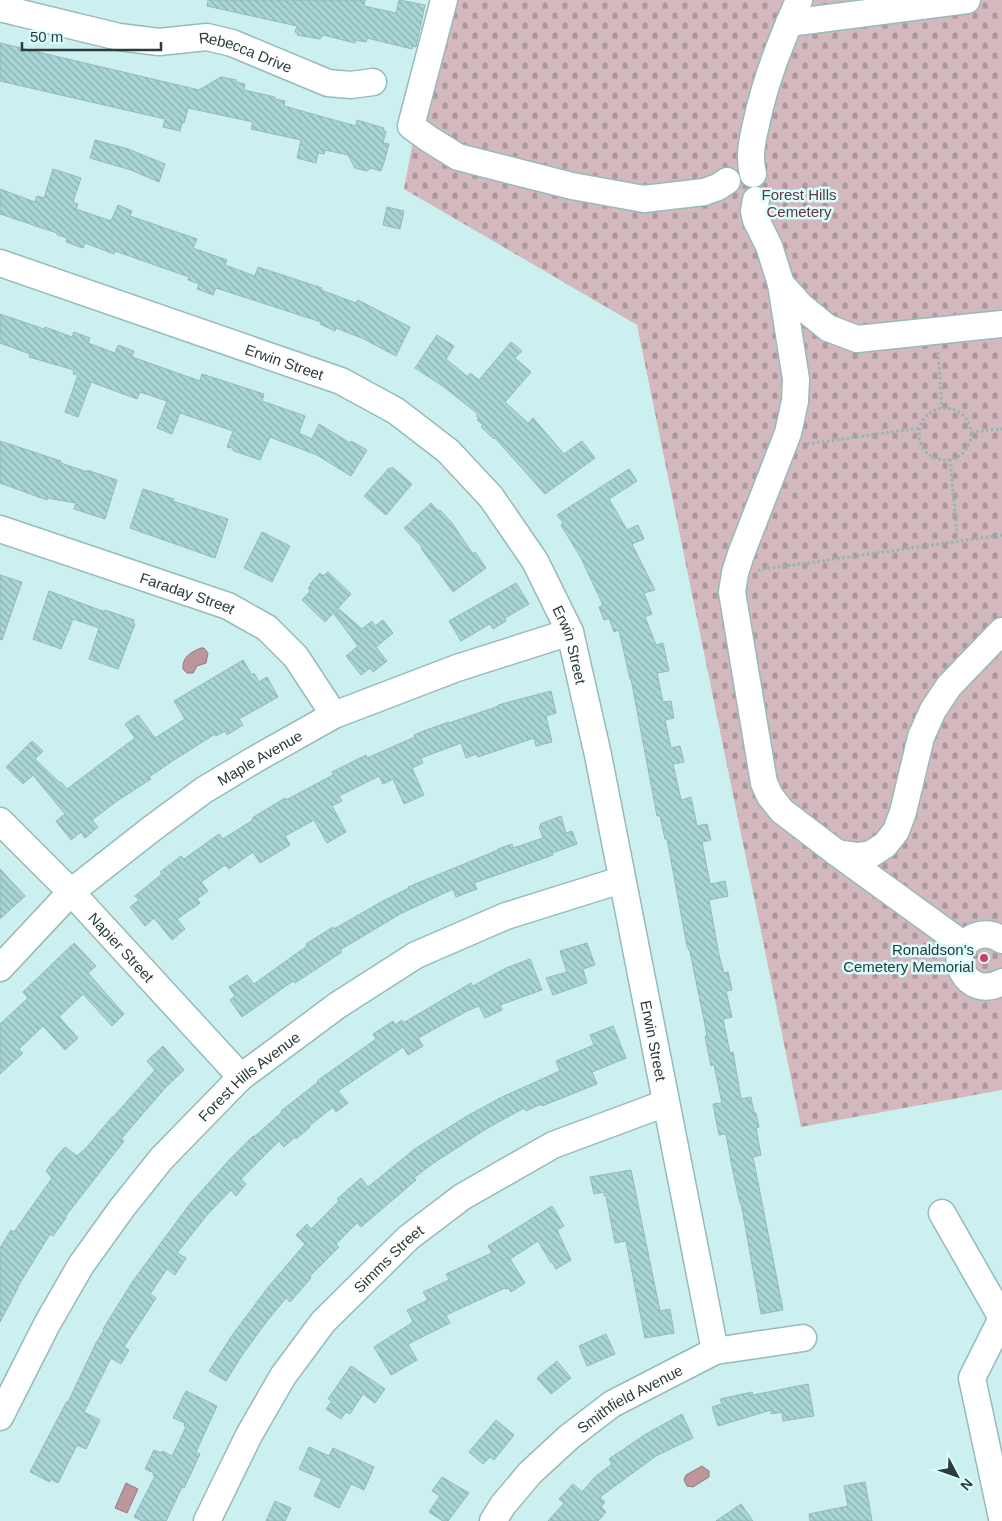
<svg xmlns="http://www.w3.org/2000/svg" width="1002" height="1521" font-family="Arial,sans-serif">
  <defs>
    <pattern id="cemetery-stones" width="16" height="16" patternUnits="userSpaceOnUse" patternTransform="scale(1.25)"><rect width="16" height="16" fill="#d3b9bd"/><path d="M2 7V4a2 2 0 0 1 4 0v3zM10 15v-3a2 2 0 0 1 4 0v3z" fill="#ac989b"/></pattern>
    <pattern id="building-back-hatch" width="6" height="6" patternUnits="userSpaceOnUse" patternTransform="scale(1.25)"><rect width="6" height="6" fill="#a8d6d6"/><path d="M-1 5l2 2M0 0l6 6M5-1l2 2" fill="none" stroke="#89afaf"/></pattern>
  </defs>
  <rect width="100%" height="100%" fill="#ccf0f0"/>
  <polygon fill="url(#cemetery-stones)" points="439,0 1002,0 1002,1090 801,1127 637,325 404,189"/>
  <g fill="#bd969c" stroke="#927b7f">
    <path d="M201,648h3l4,5 -2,10 -9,3 -4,7h-6l-4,-4c-1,-12 8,-17 18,-21z"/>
    <polygon points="702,1466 709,1471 709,1477 693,1487 687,1486 684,1480 686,1475"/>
    <polygon points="126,1483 138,1489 127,1513 115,1508"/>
  </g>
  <g fill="url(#building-back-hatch)" stroke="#96b9b9">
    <polygon points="208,0 365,0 364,6 396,13 399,0 425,5 416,47 413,46 412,49 367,38 366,42 355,40 355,43 323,35 320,39 297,35 298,33 295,32 297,26 207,6"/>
    <polygon points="0,43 199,90 221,77 236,80 236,82 245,84 244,90 275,97 275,99 285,101 284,106 356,126 357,120 384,128 383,131 386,131 383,143 389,144 385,159 381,171 371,168 367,171 355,168 348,155 325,150 324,154 318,153 316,163 297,158 301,140 251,129 253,122 188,108 184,123 182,123 180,131 163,127 165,119 0,81"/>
    <polygon points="95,140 128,149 165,164 159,182 131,170 90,158"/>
    <polygon points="53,169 81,178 73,202 78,204 76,209 111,221 118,205 132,211 130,216 197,239 193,248 227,260 225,265 255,276 258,267 322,288 321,290 356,303 358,300 410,327 396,356 364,339 336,328 335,331 320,324 321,322 216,288 213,295 197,289 199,284 188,280 189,277 115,251 114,254 85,243 83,248 66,242 67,238 57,235 57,233 0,214 0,189 35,202 37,196 44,198"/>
    <polygon points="387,207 404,211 400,229 383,225"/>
    <polygon points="0,314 44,329 45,327 72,337 74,332 90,338 88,343 115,353 118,345 134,351 132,357 200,381 202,374 264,394 262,401 305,416 299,433 312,439 319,424 350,443 351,441 367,450 351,476 317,455 270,437 260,460 234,451 232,448 227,447 233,431 180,413 172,434 157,428 167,401 140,392 137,399 91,382 78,417 65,412 78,375 73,374 74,370 29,357 30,354 0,343"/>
    <polygon points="437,335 454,346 446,359 468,377 470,373 479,380 511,342 522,351 515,358 531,372 505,402 528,423 533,418 564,454 582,441 595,458 545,494 495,438 494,439 481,427 483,425 477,420 479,418 476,416 478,414 444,387 415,368"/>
    <polygon points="0,441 61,461 61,463 87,472 87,470 117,480 105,519 74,509 76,503 47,498 47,500 0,483"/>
    <polygon points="392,467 412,484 386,515 364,496 389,468 390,469"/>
    <polygon points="629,469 637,481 609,499 627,530 638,525 644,539 632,544 655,590 644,593 652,614 645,617 656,645 663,643 669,671 657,673 663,702 671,701 674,718 665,720 671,748 680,746 684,762 673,764 681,800 691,797 697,826 707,824 711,840 702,842 710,884 725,881 728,896 709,900 719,955 724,973 728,972 732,990 726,991 732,1017 723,1019 730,1053 733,1052 741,1099 751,1097 754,1113 756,1113 759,1127 756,1128 761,1155 753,1157 783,1310 761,1314 741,1203 740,1203 733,1172 726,1134 719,1135 713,1104 722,1103 714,1065 711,1066 705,1036 707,1036 704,1020 690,952 687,946 667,839 665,839 660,816 657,816 631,679 630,679 619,630 614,632 609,618 604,620 599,607 603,605 581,558 561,525 563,523 557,515"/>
    <polygon points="143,489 174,499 173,501 228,519 215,558 130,528"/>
    <polygon points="431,503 438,511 440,510 452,523 473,554 475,552 486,568 453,592 421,548 422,547 404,528"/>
    <polygon points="262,532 290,546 272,582 244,568"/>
    <polygon points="328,572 351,594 325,622 302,600 310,591 308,588 311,585 310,584 320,573 323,576"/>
    <polygon points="0,575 22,582 2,640 0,639"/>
    <polygon points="516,583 529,604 505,618 506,621 493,629 490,624 461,641 449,621"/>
    <polygon points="49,591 105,612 105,610 134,620 133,623 135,624 118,669 89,659 99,628 73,619 61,649 33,639"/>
    <polygon points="339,609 362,629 372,621 375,626 383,620 393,633 376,647 387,661 373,672 370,668 361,675 346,656 358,646 334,614"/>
    <polygon points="243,660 252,675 254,673 259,682 267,677 278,697 239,719 243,725 227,735 225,731 216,736 215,734 177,758 149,777 151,779 117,801 92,820 98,827 85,838 81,832 71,840 56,821 65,814 33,775 23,784 6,767 32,741 43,751 35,759 60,783 61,782 67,789 135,738 125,724 138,715 155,738 185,719 174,701"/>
    <polygon points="551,691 556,713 546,716 552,742 536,746 534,738 478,757 476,754 466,758 461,743 421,758 423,763 412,768 424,795 404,804 393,779 383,784 379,776 339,796 342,801 332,806 346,832 327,843 314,820 285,836 290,845 260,863 253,852 229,869 225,865 201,882 208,891 197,899 200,903 177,919 185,929 172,940 154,918 145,926 130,907 139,900 135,896 162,874 160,872 181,856 184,859 219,834 223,839 253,820 252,818 285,798 286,800 333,775 332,772 366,755 367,758 415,737 414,735 426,730 449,722 449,723 499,706 498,705"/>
    <polygon points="561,816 566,833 572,831 577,844 552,853 553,855 474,883 477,889 456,897 453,889 400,914 340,950 342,952 295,983 293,981 242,1017 230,1000 235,996 229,987 247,975 254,984 307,946 306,944 333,927 334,929 381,902 409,888 408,887 498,850 498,849 512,844 513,848 543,838 539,827 541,826 540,824"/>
    <polygon points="0,869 25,896 0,919"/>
    <polygon points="74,943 96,966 88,973 124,1014 112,1026 83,994 59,1017 78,1038 65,1050 43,1026 19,1049 23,1053 0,1074 0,1024 28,998 23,992"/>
    <polygon points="587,943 595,965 583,969 587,983 553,995 546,978 567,972 560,951"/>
    <polygon points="530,959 542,990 500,1005 502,1010 485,1018 479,1006 467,1011 418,1038 423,1046 408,1055 403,1047 338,1091 348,1103 336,1112 333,1107 309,1126 310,1127 296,1139 295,1137 284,1147 279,1141 241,1179 246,1184 236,1196 231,1190 207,1215 177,1253 186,1258 175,1275 167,1269 150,1294 156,1298 124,1347 129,1350 121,1364 111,1358 84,1412 100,1420 86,1449 77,1445 58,1483 51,1479 50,1482 30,1472 67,1401 68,1402 96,1343 104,1330 103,1329 133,1281 189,1205 231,1158 253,1136 254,1137 282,1112 281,1111 318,1082 317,1081 376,1039 373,1034 393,1021 395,1025 402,1020 403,1023 471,983 473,986 506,968"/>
    <polygon points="613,1026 626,1058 592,1072 597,1084 542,1106 541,1104 526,1111 524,1108 486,1129 432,1164 414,1178 416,1180 361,1227 357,1223 336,1244 339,1247 310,1276 311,1278 290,1302 286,1298 267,1321 243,1354 226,1381 209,1371 233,1334 269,1286 305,1244 296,1235 307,1224 311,1229 339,1201 337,1199 361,1178 368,1187 416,1148 467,1116 502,1097 560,1071 556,1061 594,1045 590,1035"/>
    <polygon points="163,1046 184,1070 166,1087 121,1139 124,1141 65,1217 66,1218 53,1236 50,1234 17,1288 18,1288 0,1322 0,1248 11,1230 14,1232 52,1178 46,1171 56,1157 65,1147 77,1156 87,1147 112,1117 113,1117 155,1070 147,1061"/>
    <polygon points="631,1170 660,1311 670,1309 674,1333 645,1338 626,1241 615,1243 606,1196 604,1196 604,1192 594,1194 590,1177"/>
    <polygon points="552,1206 564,1226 557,1230 571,1260 556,1269 552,1262 551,1263 538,1241 510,1259 525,1283 511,1292 508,1288 506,1289 505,1288 446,1315 450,1323 408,1344 417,1360 391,1375 374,1347 413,1322 407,1310 428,1300 423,1292 449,1280 446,1274 492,1253 488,1246"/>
    <polygon points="606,1334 615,1354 587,1366 579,1346"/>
    <polygon points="557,1361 571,1378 551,1394 537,1378"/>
    <polygon points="351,1366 385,1389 375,1403 363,1394 350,1414 346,1412 341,1419 326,1409 332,1401 328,1399"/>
    <polygon points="808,1384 814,1416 783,1421 782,1412 771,1414 771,1410 718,1426 712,1407 722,1404 720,1399 752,1392 753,1395"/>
    <polygon points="186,1391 217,1406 196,1452 200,1454 184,1488 182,1487 166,1521 142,1521 134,1517 155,1476 153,1475 154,1473 145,1469 154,1450 161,1453 162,1451 172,1456 186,1427 184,1426 185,1423 173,1418"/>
    <polygon points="682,1414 693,1438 656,1456 600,1497 605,1502 601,1507 606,1512 598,1521 548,1521 564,1503 559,1499 573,1484 582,1492 595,1477 612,1464 609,1459 646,1434"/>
    <polygon points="496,1420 514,1435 494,1460 490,1457 483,1464 469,1452"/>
    <polygon points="309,1447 329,1456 333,1448 374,1467 364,1490 351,1484 339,1508 314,1496 322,1479 299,1469"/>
    <polygon points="442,1477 469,1493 448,1521 443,1521 429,1512 440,1496 432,1491"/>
    <polygon points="865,1482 872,1521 810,1521 809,1514 848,1506 844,1486"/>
    <polygon points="275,1501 291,1508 285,1521 266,1521"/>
    <polygon points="741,1504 753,1521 716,1521"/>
  </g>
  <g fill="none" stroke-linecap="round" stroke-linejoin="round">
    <defs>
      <g id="minor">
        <polyline points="444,0 411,126 429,139 458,157 572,186 644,199 704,192 718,187 727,181"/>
        <path id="s1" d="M0,8l119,29 40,5 48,-5 25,6 96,40 23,2 22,-3"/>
        <polyline points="789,23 967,0"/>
        <path d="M753,174c-5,-19 0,-36 4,-54 9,-42 25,-81 42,-120"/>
        <polyline points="756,200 754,211 756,220 769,246 781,284 801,306 828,328 857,339 1002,324"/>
        <path id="s2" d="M0,263l341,118 55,30 52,40 43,46 44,64 35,71 28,123 117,596"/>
        <polyline points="781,284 796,379 795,401 788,433 741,554 735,573 732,592 764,783 770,796 782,811 837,853 858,856 871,854 885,845 896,831 903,812 921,737 933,710 949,686 1002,631"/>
        <path id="s3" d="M0,529l228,77 39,22 29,29 38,58"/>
        <path id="s4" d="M0,821l71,71 170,185"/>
        <polyline points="837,853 964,945"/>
        <path d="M1002,940c-8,-6 -17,-7 -26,-4 -34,15 -10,66 26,46"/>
        <path id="s5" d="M0,968l71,-76 79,-62 54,-40 50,-30 80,-45 123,-47 113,-36"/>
        <polyline points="942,1213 1002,1318"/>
        <polyline points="1002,1318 972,1378 1002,1518"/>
        <path id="s6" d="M0,1417l47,-93 34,-59 41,-57 40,-50 79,-81 97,-72 78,-50 90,-39 115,-36"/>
        <path id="s7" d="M207,1521l42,-86 34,-59 40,-54 85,-84 54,-41 91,-52 113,-42"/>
        <path id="s8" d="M493,1521l10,-16 27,-32 39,-36 43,-33 103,-53 88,-13"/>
      </g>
    </defs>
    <use href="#minor" stroke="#97babb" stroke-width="29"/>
    <g stroke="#97b4b4" stroke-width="3" stroke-dasharray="2.5 2.5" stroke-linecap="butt">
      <polyline points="938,352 942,408"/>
      <circle cx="945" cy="434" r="26"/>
      <polyline points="971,432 1002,429"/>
      <polyline points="807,444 920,428"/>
      <polyline points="950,459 957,534"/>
      <polyline points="758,570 1002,535"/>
    </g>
    <use href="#minor" stroke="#fff" stroke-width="26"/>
  </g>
  <circle fill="#cd3e66" stroke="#d9fefd" stroke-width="2" cx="984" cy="958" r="5"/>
  <g text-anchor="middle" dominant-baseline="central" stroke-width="5" stroke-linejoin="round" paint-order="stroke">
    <g font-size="15" fill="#2d3b3b" stroke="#d9fefd">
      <text stroke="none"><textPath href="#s1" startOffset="252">Rebecca Drive</textPath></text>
      <text stroke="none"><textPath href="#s2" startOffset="301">Erwin Street</textPath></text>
      <text stroke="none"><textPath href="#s3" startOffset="198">Faraday Street</textPath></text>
      <text stroke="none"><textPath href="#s2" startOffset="721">Erwin Street</textPath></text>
      <text stroke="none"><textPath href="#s5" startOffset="336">Maple Avenue</textPath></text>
      <text stroke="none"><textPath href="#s4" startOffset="175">Napier Street</textPath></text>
      <text stroke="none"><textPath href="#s2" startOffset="1126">Erwin Street</textPath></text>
      <text stroke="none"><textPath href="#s6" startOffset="426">Forest Hills Avenue</textPath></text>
      <text stroke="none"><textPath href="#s7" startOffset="322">Simms Street</textPath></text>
      <text stroke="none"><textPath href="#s8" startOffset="186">Smithfield Avenue</textPath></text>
    </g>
    <g font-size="15" fill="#68333e" stroke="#d9fefd">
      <text x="799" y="194">Forest Hills<tspan x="799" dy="17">Cemetery</tspan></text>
    </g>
    <g font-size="15" fill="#2d3b3b" stroke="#d9fefd" text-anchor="end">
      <text x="974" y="949">Ronaldson's<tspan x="974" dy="17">Cemetery Memorial</tspan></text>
    </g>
  </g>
  <g transform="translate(957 1476) rotate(131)" stroke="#d9fefd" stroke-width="4" paint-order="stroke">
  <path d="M0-4L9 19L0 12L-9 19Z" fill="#2d3b3b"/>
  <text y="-8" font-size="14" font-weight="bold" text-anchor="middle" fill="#2d3b3b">N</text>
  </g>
  <path d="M22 42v8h139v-8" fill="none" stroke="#2d3b3b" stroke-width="2.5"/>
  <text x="30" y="42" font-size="15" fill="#2d3b3b" stroke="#d9fefd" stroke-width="4" paint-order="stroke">50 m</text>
</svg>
